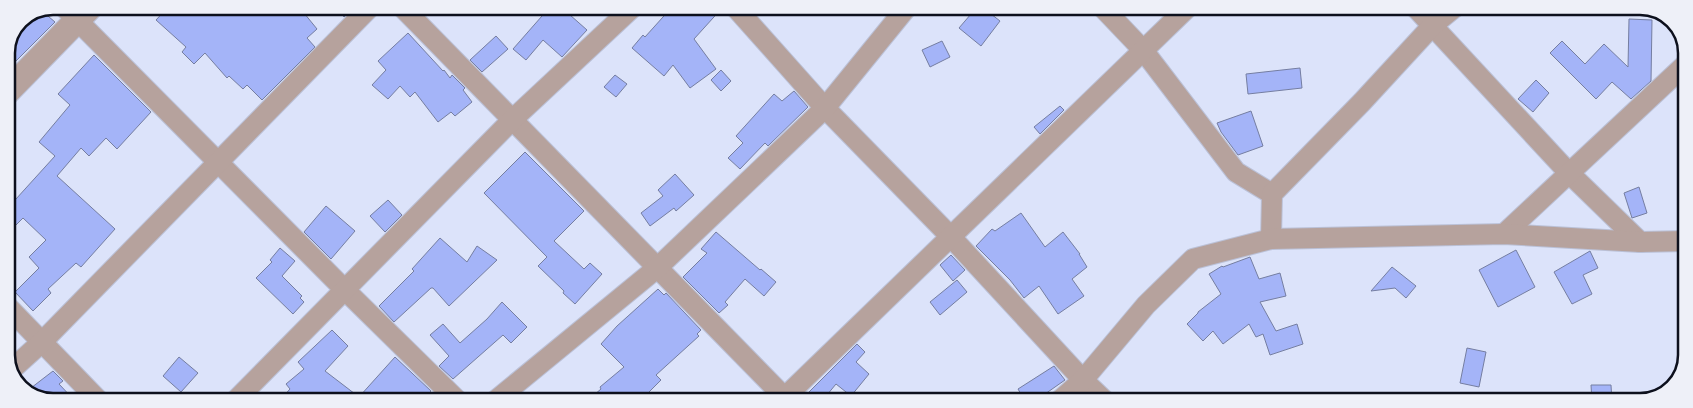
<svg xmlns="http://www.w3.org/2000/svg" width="1693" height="408" font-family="'Fira Sans Condensed',sans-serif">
  <rect width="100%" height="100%" fill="#dce3fa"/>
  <g fill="#a4b4f8" stroke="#757ea1">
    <polygon points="169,6 265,6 274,16 284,6 292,6 301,16 304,13 317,29 307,38 315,47 262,100 247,85 243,89 229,76 227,78 205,53 194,64 182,52 186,47 156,20"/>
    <polygon points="335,6 354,6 344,17"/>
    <polygon points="531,7 561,7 587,30 562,57 543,40 526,60 513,49 542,16"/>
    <polygon points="672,7 723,7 694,39 716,69 690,88 673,65 664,76 632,48 643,35 645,37"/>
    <polygon points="977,7 982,7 1000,21 981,46 959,28"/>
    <polygon points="42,11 55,22 6,71 6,53 20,20"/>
    <polygon points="1629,19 1652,20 1651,81 1631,99 1612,82 1596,99 1550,53 1562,41 1585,64 1604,44 1628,67"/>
    <polygon points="408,33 443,71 444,70 450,78 452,75 465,88 463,90 472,102 455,116 451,112 438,122 415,92 410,97 400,86 388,99 372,85 386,70 378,61"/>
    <polygon points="496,36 508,49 482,72 470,60"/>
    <polygon points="942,41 950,57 930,67 922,50"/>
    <polygon points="94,55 151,112 117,149 106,138 89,156 81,148 57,176 115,229 81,267 76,263 48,289 51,293 33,311 15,292 39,268 29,257 46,240 23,218 6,235 6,210 55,156 39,142 70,105 58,94"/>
    <polygon points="1300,68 1302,88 1248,94 1246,74"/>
    <polygon points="721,70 731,81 721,91 711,80"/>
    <polygon points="615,75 627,84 616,97 604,87"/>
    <polygon points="1536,80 1549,93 1533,112 1518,99"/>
    <polygon points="794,91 808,107 768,146 765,143 740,169 728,158 743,143 736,136 774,94 782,101"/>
    <polygon points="1060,106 1064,110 1040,134 1034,127"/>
    <polygon points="1251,111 1263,146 1238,155 1221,132 1217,123"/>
    <polygon points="525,152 584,211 554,241 584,269 590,263 602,274 575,304 563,293 564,291 538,266 547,257 484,193"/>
    <polygon points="675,174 694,195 676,211 674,208 650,226 641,213 663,196 658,190"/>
    <polygon points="1639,187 1647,213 1632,218 1624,193"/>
    <polygon points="388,200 402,215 385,232 370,216"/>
    <polygon points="326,206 355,231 331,259 304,232"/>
    <polygon points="1021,213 1045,247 1063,232 1080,254 1079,254 1087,267 1072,279 1084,296 1058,314 1039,286 1024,298 1010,280 976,246 992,229 995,231"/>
    <polygon points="716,232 760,270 761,269 776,282 764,296 745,279 725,302 728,305 719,313 683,277 707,253 701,249"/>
    <polygon points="440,238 467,262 477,246 497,260 449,306 433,288 431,288 394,322 379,306 414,271 412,269"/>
    <polygon points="280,248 295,261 282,276 302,296 300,298 304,302 293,314 256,278 272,262 270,260"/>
    <polygon points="1516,250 1535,287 1498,307 1479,270"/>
    <polygon points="1590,251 1598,268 1583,275 1592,294 1572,304 1554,272"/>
    <polygon points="951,255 965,270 953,281 940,265"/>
    <polygon points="1250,257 1259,279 1280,273 1286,296 1260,302 1276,331 1297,324 1303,344 1270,355 1263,334 1256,337 1249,324 1223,344 1213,331 1203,341 1187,324 1198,313 1198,312 1221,294 1209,274 1222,266 1223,267"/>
    <polygon points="1392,267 1416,286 1406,298 1395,288 1371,291"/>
    <polygon points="957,280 967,292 940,315 930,302"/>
    <polygon points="658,289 664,295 666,293 701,330 697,334 699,336 656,375 661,380 647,394 654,401 587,401 601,389 600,387 624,367 601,344 617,326"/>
    <polygon points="502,302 527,327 511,343 503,335 453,379 439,366 449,356 430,335 443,324 460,343 487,319"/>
    <polygon points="332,330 348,346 325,371 359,397 395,357 431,391 422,401 279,401 290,389 286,384 304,369 298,362"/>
    <polygon points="857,344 865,352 856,362 869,374 851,396 836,384 822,401 800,401"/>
    <polygon points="1467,348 1486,352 1479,387 1460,383"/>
    <polygon points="179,357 198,373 181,392 163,376"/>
    <polygon points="1054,366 1065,380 1035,401 1025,401 1018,389"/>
    <polygon points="53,371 63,381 59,384 75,401 52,401 46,393 39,398 27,391"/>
    <polygon points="1591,385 1611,385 1612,402 1592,402"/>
  </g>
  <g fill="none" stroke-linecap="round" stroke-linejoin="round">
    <defs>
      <g id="minor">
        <polyline points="63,6 345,290 458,401"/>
        <polyline points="401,6 788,401"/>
        <polyline points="735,7 825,108 951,237 1083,380 1105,401"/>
        <polyline points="1102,7 1143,50 1236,172 1272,194"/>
        <polyline points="1415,7 1569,173 1640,242"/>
        <polyline points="1504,234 1686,64"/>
        <polyline points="1271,239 1272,194 1362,102 1433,25 1455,7"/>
        <polyline points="7,306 99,401"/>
        <polyline points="11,370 42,342 371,6"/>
        <polyline points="235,401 512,120 633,7"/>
        <polyline points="495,401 657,268 825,108 907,7"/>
        <polyline points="781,401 1188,7"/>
        <polyline points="1059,401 1083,380 1146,305 1193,259 1271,239 1504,234 1640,242 1686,241"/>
      </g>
      <polyline id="tertiary" points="6,93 91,6"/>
    </defs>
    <use href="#minor" stroke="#bbc1d7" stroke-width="22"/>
    <use href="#tertiary" stroke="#bbc1d7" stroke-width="27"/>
    <use href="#minor" stroke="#b6a29d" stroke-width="20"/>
    <use href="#tertiary" stroke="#b6a29d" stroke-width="25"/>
  </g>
  <path d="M0 0H1693V408H0ZM53 15H1640A38 38 0 0 1 1678 53V355A38 38 0 0 1 1640 393H53A38 38 0 0 1 15 355V53A38 38 0 0 1 53 15Z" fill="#eef0f8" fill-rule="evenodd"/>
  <path fill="none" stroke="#0d101d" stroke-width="2.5" d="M53 15H1640A38 38 0 0 1 1678 53V355A38 38 0 0 1 1640 393H53A38 38 0 0 1 15 355V53A38 38 0 0 1 53 15Z"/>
</svg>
